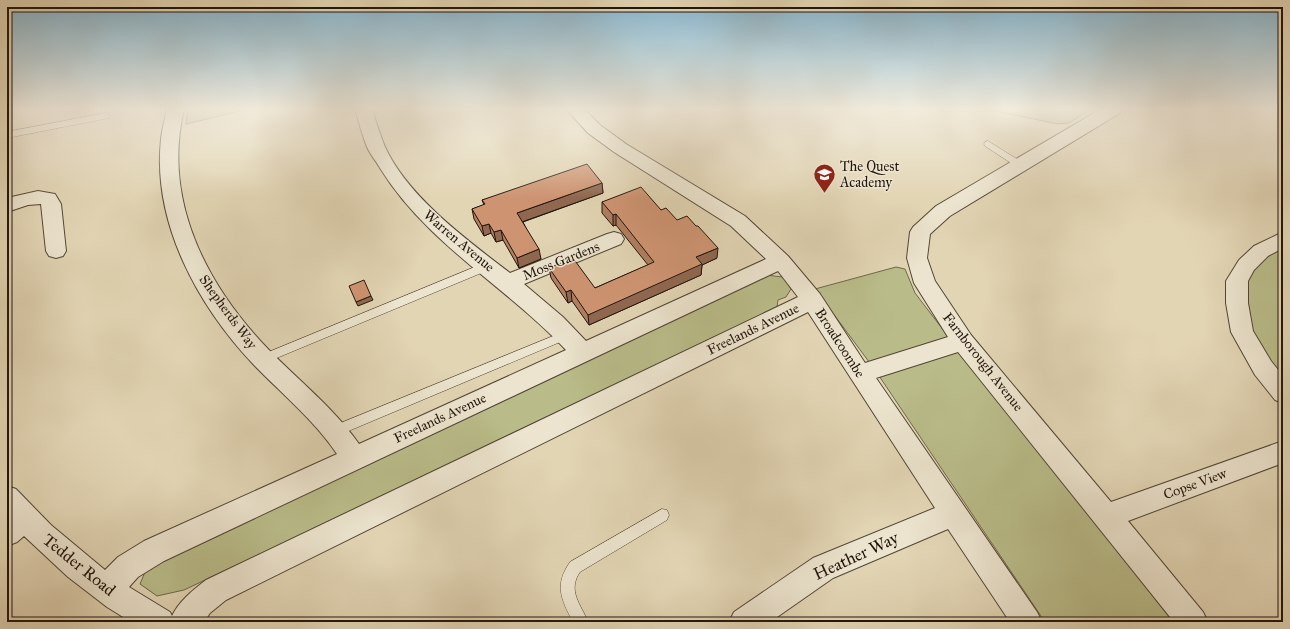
<svg xmlns="http://www.w3.org/2000/svg" width="1290" height="629" font-family="'IM FELL Great Primer',serif">
  <rect width="100%" height="100%" fill="#e2d5b4"/>
  <filter id="stains"><feTurbulence type="fractalNoise" baseFrequency=".005" numOctaves="4"/><feColorMatrix values="0 0 0 0 .2 0 0 0 0 .09 0 0 0 0 .02 0 0 0 .5 -.17"/></filter>
  <radialGradient id="worn" r=".72"><stop offset=".6" stop-color="#630" stop-opacity="0"/><stop offset="1" stop-color="#630" stop-opacity=".3"/></radialGradient>
  <g fill="#b9bc89" stroke="#6e684b">
    <polygon points="188,109 249,109 186,124"/>
    <polygon points="985,109 1091,109 1069,123 1058,124"/>
    <polygon points="1283,239 1283,393 1242,332 1246,265"/>
    <polygon points="896,267 905,269 915,293 954,344 1173,622 1045,622 875,370 815,289"/>
    <polygon points="765,275 783,277 791,289 786,297 778,300 777,307 184,590 157,596 140,584 148,565"/>
  </g>
  <g fill="none" stroke-linecap="round" stroke-linejoin="round">
    <defs>
      <g id="lane">
        <polygon points="106,113 110,116 109,118 7,138 7,132"/>
        <polygon points="988,141 1023,163 1025,165 1023,167 1017,167 985,146 984,144 985,142"/>
        <polygon points="487,262 491,263 492,266 491,269 267,362 263,364 259,362 257,359 259,356"/>
        <polygon points="568,330 572,331 574,334 572,337 339,435 335,436 331,435 329,431 331,427"/>
        <path d="M662,509l5,1 2,5 -2,5 -87,52c-13,19 1,32 8,50h-15c-12,-23 -19,-37 -3,-60z"/>
      </g>
      <g id="street">
        <path d="M167,109h17c-22,92 23,177 85,241 30,31 65,58 90,94l207,-94c-59,-63 -140,-107 -186,-182 -4,-7 -10,-14 -13,-21 -5,-12 -8,-25 -12,-38h17c4,13 8,26 13,38 23,50 82,93 125,126l97,-39 7,-2 7,2 3,5 -3,5 -97,40 39,33 23,24 180,-82 -35,-33 -117,-74 -26,-19 -22,-24h18l16,16 26,19 119,72 43,40 32,38 45,69 83,-26 -34,-54 -7,-25 3,-26 3,-5 23,-21 165,-97h21l-2,4 -170,103 -20,18 -3,24 8,23 36,54 140,167 172,-61v22l-155,58 75,91 5,10h-34l-216,-270 -82,26 161,234 5,10h-32l-62,-93 -115,49 -63,44h-41l5,-10 79,-54 122,-50 -127,-196 -582,288 -16,13 -6,9h-73l-24,-15 -39,-30 -44,-41 -7,6 -10,4v-60l9,3 35,36 54,45 13,-13 26,-16 193,-87c-23,-34 -55,-60 -83,-89 -56,-59 -102,-142 -93,-226 1,-10 4,-20 6,-30zM778,271l20,26 -592,283c-13,10 -27,21 -34,36l-2,-4 -41,-25 9,-10 26,-16z"/>
        <polygon points="38,191 55,194 61,204 66,251 63,256 56,258 49,256 46,251 41,204 28,205 7,212 7,198"/>
        <polygon points="1283,232 1283,248 1268,256 1254,270 1248,281 1248,303 1253,331 1271,361 1283,376 1283,403 1275,400 1255,375 1231,332 1226,303 1226,281 1239,260 1254,246"/>
      </g>
    </defs>
    <use href="#lane" stroke="#524537" stroke-width="1"/>
    <use href="#street" stroke="#524537" stroke-width="2"/>
    <use href="#lane" fill="#ece4ce" fill-rule="evenodd"/>
    <use href="#street" fill="#ece4ce" fill-rule="evenodd"/>
  </g>
  <g fill="#b17f62" stroke="#22150d">
    <polygon points="602,183 603,193 523,222 541,259 519,268 503,240 496,242 491,233 484,236 474,219 472,209 484,205 482,200"/>
    <polygon points="602,202 661,210 677,220 717,258 702,265 701,275 589,325 572,301 568,303 551,278 549,268 595,288 648,265 616,225 613,226 602,213"/>
  </g>
  <g fill="#906850" stroke="#22150d">
    <polygon points="602,183 603,193 519,223 517,213"/>
    <polygon points="616,214 616,225 613,226 613,215"/>
    <polygon points="489,224 491,233 484,236 482,226"/>
    <polygon points="501,230 503,240 496,242 494,232"/>
    <polygon points="718,248 717,258 702,265 701,275 589,325 588,315 696,257"/>
    <polygon points="539,249 541,259 519,268 517,258"/>
    <polygon points="571,290 572,301 568,303 566,292"/>
    <polygon points="371,296 373,300 358,306 356,302"/>
  </g>
  <g fill="#ce9472" stroke="#22150d">
    <polygon points="587,164 602,183 517,213 539,249 517,258 501,230 494,232 489,224 482,226 472,209 485,204 482,200"/>
    <polygon points="641,187 661,210 666,208 677,220 687,216 696,226 698,226 718,248 696,257 702,264 588,315 571,290 566,292 549,268 573,258 595,288 654,262 616,214 613,215 602,202"/>
    <polygon points="364,280 371,296 356,302 349,286"/>
  </g>
  <linearGradient id="sky" x2="0" y2="1"><stop stop-color="#87b6cf"/><stop offset="0.55" stop-color="#f2ecdd"/><stop offset="1" stop-color="#f2ecdd" stop-opacity="0"/></linearGradient>
  <rect width="1290" height="198" fill="url(#sky)"/>
  <defs>
    <symbol id="school-pin" viewBox="-11 -11 22 30"><path d="M0 17L-7.5 6A9.5 9.5 0 1 1 7.5 6Z" fill="#8f2418" stroke="#ece4ce"/><path d="M0-5L7-2L0 1L-7-2ZM-4 1L0 2.5L4 1V4Q0 6-4 4Z" fill="#fff"/></symbol>
  </defs>
  <g fill-rule="evenodd">
    <use href="#school-pin" x="812" y="162" width="25" height="34"/>
  </g>
  <g text-anchor="middle" dominant-baseline="central" stroke-width="3" stroke-linejoin="round" paint-order="stroke">
    <g font-size="14" fill="#22150d" stroke="#ece4ce" text-anchor="start">
      <text x="840" y="166">The Quest<tspan x="840" dy="16">Academy</tspan></text>
    </g>
    <g font-size="14" fill="#22150d" stroke="#ece4ce">
      <text transform="translate(459 241) rotate(40)">Warren Avenue</text>
      <text transform="translate(561 261) rotate(-22)">Moss Gardens</text>
      <text transform="translate(228 312) rotate(54)">Shepherds Way</text>
      <text transform="translate(753 329) rotate(-26)">Freelands Avenue</text>
      <text transform="translate(840 343) rotate(57)">Broadcoombe</text>
      <text transform="translate(983 362) rotate(52)">Farnborough Avenue</text>
      <text transform="translate(440 418) rotate(-25)">Freelands Avenue</text>
      <text transform="translate(1195 484) rotate(-20)">Copse View</text>
    </g>
    <g font-size="17" fill="#22150d" stroke="#ece4ce">
      <text transform="translate(856 556) rotate(-25)">Heather Way</text>
      <text transform="translate(79 565) rotate(39)">Tedder Road</text>
    </g>
  </g>
  <rect width="1290" height="629" fill="none" stroke="#e2d5b4" stroke-width="24"/>
  <rect x="8" y="8" width="1274" height="613" fill="none" stroke="#22150d" stroke-width="2"/>
  <rect x="12" y="12" width="1266" height="605" fill="none" stroke="#22150d"/>
  <rect width="100%" height="100%" filter="url(#stains)"/>
  <rect width="100%" height="100%" fill="url(#worn)"/>
</svg>
